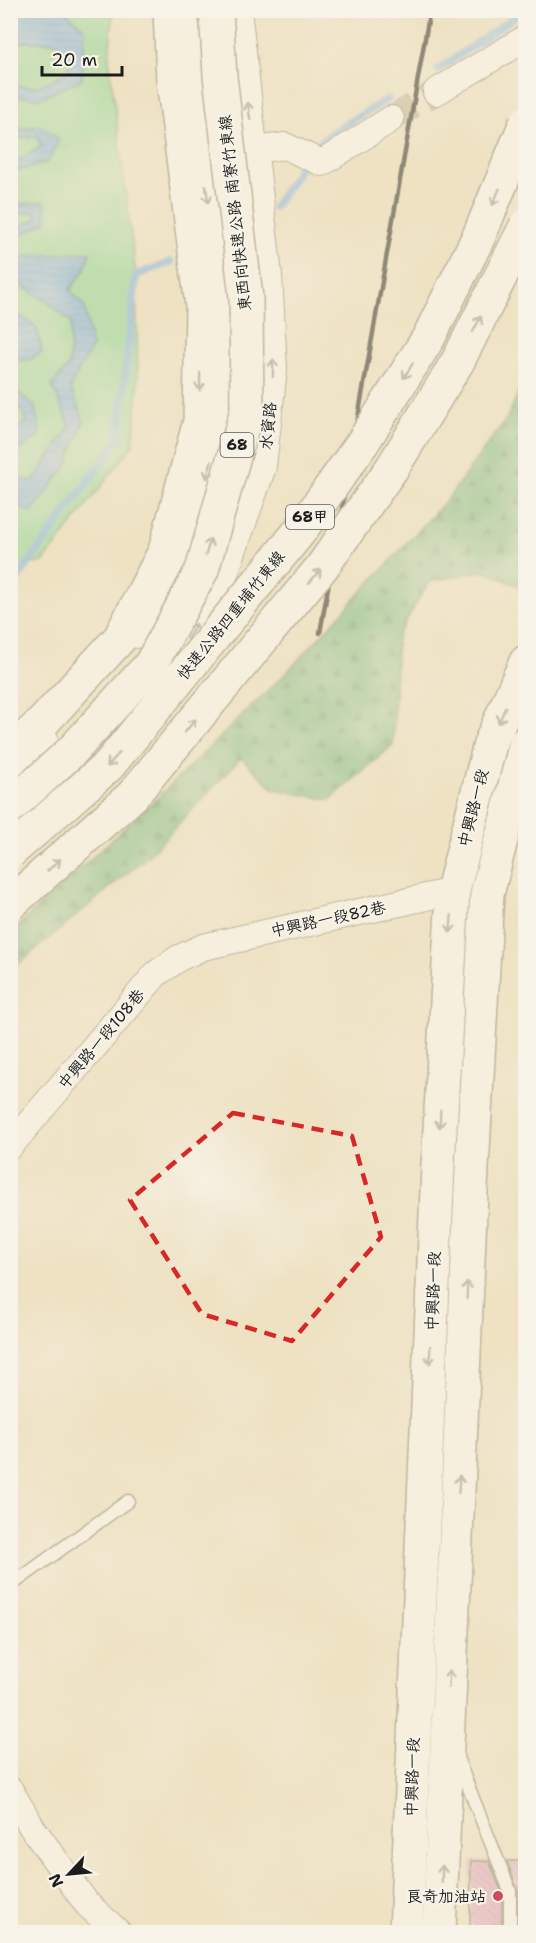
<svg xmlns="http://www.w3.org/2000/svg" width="536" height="1943" font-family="'Shantell Sans','LXGW WenKai TC',sans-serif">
  <defs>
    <pattern id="forest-firs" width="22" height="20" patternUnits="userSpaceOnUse" patternTransform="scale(1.5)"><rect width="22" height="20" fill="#6db880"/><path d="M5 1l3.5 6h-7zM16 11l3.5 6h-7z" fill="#599568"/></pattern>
    <pattern id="water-rules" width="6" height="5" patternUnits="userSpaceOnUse" patternTransform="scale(1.5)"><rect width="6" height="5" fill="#78b2e8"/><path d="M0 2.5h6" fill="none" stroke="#6798c6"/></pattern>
    <pattern id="building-back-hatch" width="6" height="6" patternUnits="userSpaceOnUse" patternTransform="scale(1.5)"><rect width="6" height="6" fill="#e095c5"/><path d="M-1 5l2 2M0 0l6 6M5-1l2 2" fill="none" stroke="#b5799f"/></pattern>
  </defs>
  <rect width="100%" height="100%" fill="#f7f3e8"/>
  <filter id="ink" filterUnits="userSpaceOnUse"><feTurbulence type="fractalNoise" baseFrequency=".0167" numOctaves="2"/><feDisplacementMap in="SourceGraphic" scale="12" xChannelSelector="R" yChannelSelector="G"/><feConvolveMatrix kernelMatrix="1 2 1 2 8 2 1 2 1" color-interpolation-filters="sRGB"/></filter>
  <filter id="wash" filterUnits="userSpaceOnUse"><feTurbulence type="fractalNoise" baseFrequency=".008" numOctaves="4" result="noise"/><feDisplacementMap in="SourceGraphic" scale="24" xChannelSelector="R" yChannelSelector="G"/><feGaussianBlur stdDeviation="1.35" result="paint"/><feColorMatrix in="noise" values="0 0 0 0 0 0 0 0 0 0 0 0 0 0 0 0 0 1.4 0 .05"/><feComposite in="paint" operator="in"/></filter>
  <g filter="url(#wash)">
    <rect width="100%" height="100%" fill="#eee2c3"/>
    <polygon fill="url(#forest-firs)" stroke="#446a4e" stroke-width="1.5" points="525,377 525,582 522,587 482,571 429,582 397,636 393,745 330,800 274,789 241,758 148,856 11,970 11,932 160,795 286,673 446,501 507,418"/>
    <polygon fill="#87d898" stroke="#527a5a" stroke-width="1.5" points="10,11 113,11 109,59 136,275 138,389 133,445 43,562 11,567"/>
    <g fill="url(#water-rules)" stroke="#4a6782" stroke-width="1.5">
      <polygon points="11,10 65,11 85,29 82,79 42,98 11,96 11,86 38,87 68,71 70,57 55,42 24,42 11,46"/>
      <polygon points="41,126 59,139 48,162 11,173 11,164 41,147 38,136 11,139 11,130"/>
      <polygon points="45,202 46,222 11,240 11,230 38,218 35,212 11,214 11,205"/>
      <polygon points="90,252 85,269 70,290 84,305 92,347 70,387 84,421 67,466 31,512 11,504 11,430 27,422 23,411 11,407 11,392 18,392 35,407 40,436 12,455 16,478 33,481 70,427 52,385 69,365 71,322 45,300 11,279 11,270 20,257"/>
      <polygon points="10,308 37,328 42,352 31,359 11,362 11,329 15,323 11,319"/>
    </g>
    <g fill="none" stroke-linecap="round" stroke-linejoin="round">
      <g stroke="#78b2e8" stroke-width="8">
        <polyline points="438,70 524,10"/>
        <polyline points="274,207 313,148 331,133 388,99"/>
        <polyline points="10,589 118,440 136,275 171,262"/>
      </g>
    </g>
    <g id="blocks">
      <g fill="url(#building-back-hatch)">
        <polygon points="471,1861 489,1861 502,1893 502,1932 470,1930"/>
        <polygon points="507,1861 525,1861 525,1932 518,1932 518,1891"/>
      </g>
    </g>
  </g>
  <g filter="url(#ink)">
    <use href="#blocks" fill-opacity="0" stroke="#857f70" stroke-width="1.5"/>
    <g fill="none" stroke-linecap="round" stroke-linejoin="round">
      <polyline stroke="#c4baa2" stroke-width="26" stroke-dasharray="26 13" stroke-linecap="butt" points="391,119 436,92"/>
      <defs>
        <g id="service">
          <polyline points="10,1586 128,1501"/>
          <polyline points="457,1758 510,1891 510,1932"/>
        </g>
        <g id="minor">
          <polyline points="436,92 526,38"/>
          <polyline points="237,152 285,146 322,163 391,119"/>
          <polyline points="137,635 180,562 208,477 223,418 222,302 201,155 188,10"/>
          <polyline points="148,689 178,655 222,582 263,467 274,369 269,275 238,10"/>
          <polyline points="10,775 45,739"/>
          <polyline points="10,827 41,799"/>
          <polyline points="10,1146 156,974 179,958 203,947 453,891"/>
          <polyline points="10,1790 33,1829 87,1904 118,1932"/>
        </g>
        <g id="secondary">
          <polyline points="406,1932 438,1166 453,891 490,744 526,662"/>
          <polyline points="439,1932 472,1168 487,894 526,743"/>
        </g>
        <polyline id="trunk" points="10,752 43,722 120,638 165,551 200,421 202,306 173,80 170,10"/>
      </defs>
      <use href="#service" stroke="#857f70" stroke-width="15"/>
      <use href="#minor" stroke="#857f70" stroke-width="28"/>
      <use href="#secondary" stroke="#857f70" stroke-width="36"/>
      <use href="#trunk" stroke="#857f70" stroke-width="36"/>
      <use href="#service" stroke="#fff" stroke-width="12"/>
      <use href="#minor" stroke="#fff" stroke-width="26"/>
      <use href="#secondary" stroke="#fff" stroke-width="33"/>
      <use href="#trunk" stroke="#fff" stroke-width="33"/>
      <polyline stroke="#1c1c1c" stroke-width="4.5" points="320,633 430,10"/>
      <defs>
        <g id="trunk-bridge">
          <polyline points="10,807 72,751 151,664 202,570 247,410 246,297 220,76 216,10"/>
          <polyline points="10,852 109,765 300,531 363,442 429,337 479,236 526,123"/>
          <polyline points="10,904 132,796 322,567 392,468 458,361 526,226"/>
        </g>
      </defs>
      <use href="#trunk-bridge" stroke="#857f70" stroke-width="36" stroke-linecap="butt"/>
      <use href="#trunk-bridge" stroke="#fff" stroke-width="33"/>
    </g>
    <defs><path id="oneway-shaft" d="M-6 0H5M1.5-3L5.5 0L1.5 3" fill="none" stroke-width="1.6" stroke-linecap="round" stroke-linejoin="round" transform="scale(1.5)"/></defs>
    <g stroke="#999">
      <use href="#oneway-shaft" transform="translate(249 111) rotate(-98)"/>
      <use href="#oneway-shaft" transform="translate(207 194) rotate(82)"/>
      <use href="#oneway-shaft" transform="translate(496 197) rotate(113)"/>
      <use href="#oneway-shaft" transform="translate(477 324) rotate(-63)"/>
      <use href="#oneway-shaft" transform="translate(273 368) rotate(-89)"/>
      <use href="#oneway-shaft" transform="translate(408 371) rotate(122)"/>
      <use href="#oneway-shaft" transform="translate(200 382) rotate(91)"/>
      <use href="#oneway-shaft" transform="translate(209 470) rotate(105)"/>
      <use href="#oneway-shaft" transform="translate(208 547) rotate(-74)"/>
      <use href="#oneway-shaft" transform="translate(315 576) rotate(-50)"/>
      <use href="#oneway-shaft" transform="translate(192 631) rotate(-59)"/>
      <use href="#oneway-shaft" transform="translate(502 715) rotate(113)"/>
      <use href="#oneway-shaft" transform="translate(190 726) rotate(-50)"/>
      <use href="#oneway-shaft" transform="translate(113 760) rotate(131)"/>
      <use href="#oneway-shaft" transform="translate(54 865) rotate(-42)"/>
      <use href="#oneway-shaft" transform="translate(451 924) rotate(94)"/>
      <use href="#oneway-shaft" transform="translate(440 1119) rotate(93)"/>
      <use href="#oneway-shaft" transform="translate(467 1290) rotate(-88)"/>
      <use href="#oneway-shaft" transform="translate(430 1355) rotate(92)"/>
      <use href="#oneway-shaft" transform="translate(459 1484) rotate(-87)"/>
      <use href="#oneway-shaft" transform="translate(449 1679) rotate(-87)"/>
      <use href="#oneway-shaft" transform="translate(442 1874) rotate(-88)"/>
    </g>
  </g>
  <path d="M0 0H536V1943H0ZM233,1113l119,23 29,101 -89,104 -90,-27 -72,-114z" fill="#eee2c3" fill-opacity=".55" fill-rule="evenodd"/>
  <path fill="none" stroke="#d62828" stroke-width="4.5" stroke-dasharray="12 8" stroke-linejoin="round" d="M233,1113l119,23 29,101 -89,104 -90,-27 -72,-114z"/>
  <circle fill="#d1495b" stroke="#f7f3e8" stroke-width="2" cx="498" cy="1896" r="6"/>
  <g text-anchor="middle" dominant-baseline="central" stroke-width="4.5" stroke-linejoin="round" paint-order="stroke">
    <g fill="#f7f3e8" stroke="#5e5c59" stroke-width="1.5">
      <rect x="220.5" y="433" width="33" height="24" rx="4.5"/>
      <rect x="286" y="505" width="48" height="24" rx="4.5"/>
    </g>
    <g font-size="15" font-weight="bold" fill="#1c1c1c">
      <text x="237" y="445">68</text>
      <text x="310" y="517">68甲</text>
    </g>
    <g font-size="16" fill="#1c1c1c" stroke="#f7f3e8">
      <text transform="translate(235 213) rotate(-96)">東西向快速公路 南寮竹東線</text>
      <text transform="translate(268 426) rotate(-84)">水資路</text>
      <text transform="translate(231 615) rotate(-51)">快速公路四重埔竹東線</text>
      <text transform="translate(473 808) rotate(-76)">中興路一段</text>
      <text transform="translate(328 919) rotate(-12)">中興路一段82巷</text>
      <text transform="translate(101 1039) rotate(-50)">中興路一段108巷</text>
      <text transform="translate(433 1291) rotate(-88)">中興路一段</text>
      <text transform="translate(412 1777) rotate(-88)">中興路一段</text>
    </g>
    <g font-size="16" fill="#1c1c1c" stroke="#f7f3e8" text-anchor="end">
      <text x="486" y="1896">良奇加油站</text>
    </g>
  </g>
  <rect width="536" height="1943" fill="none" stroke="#f7f3e8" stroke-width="36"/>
  <g transform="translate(69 1874) rotate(244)" stroke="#f7f3e8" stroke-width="4.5" paint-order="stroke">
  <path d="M0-4.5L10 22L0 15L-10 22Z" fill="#1c1c1c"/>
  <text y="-9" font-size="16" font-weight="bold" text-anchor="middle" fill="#1c1c1c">N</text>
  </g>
  <path d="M42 66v9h80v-9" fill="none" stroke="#1c1c1c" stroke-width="3"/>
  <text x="51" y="66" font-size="18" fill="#1c1c1c" stroke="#f7f3e8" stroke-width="4.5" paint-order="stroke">20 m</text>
</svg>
